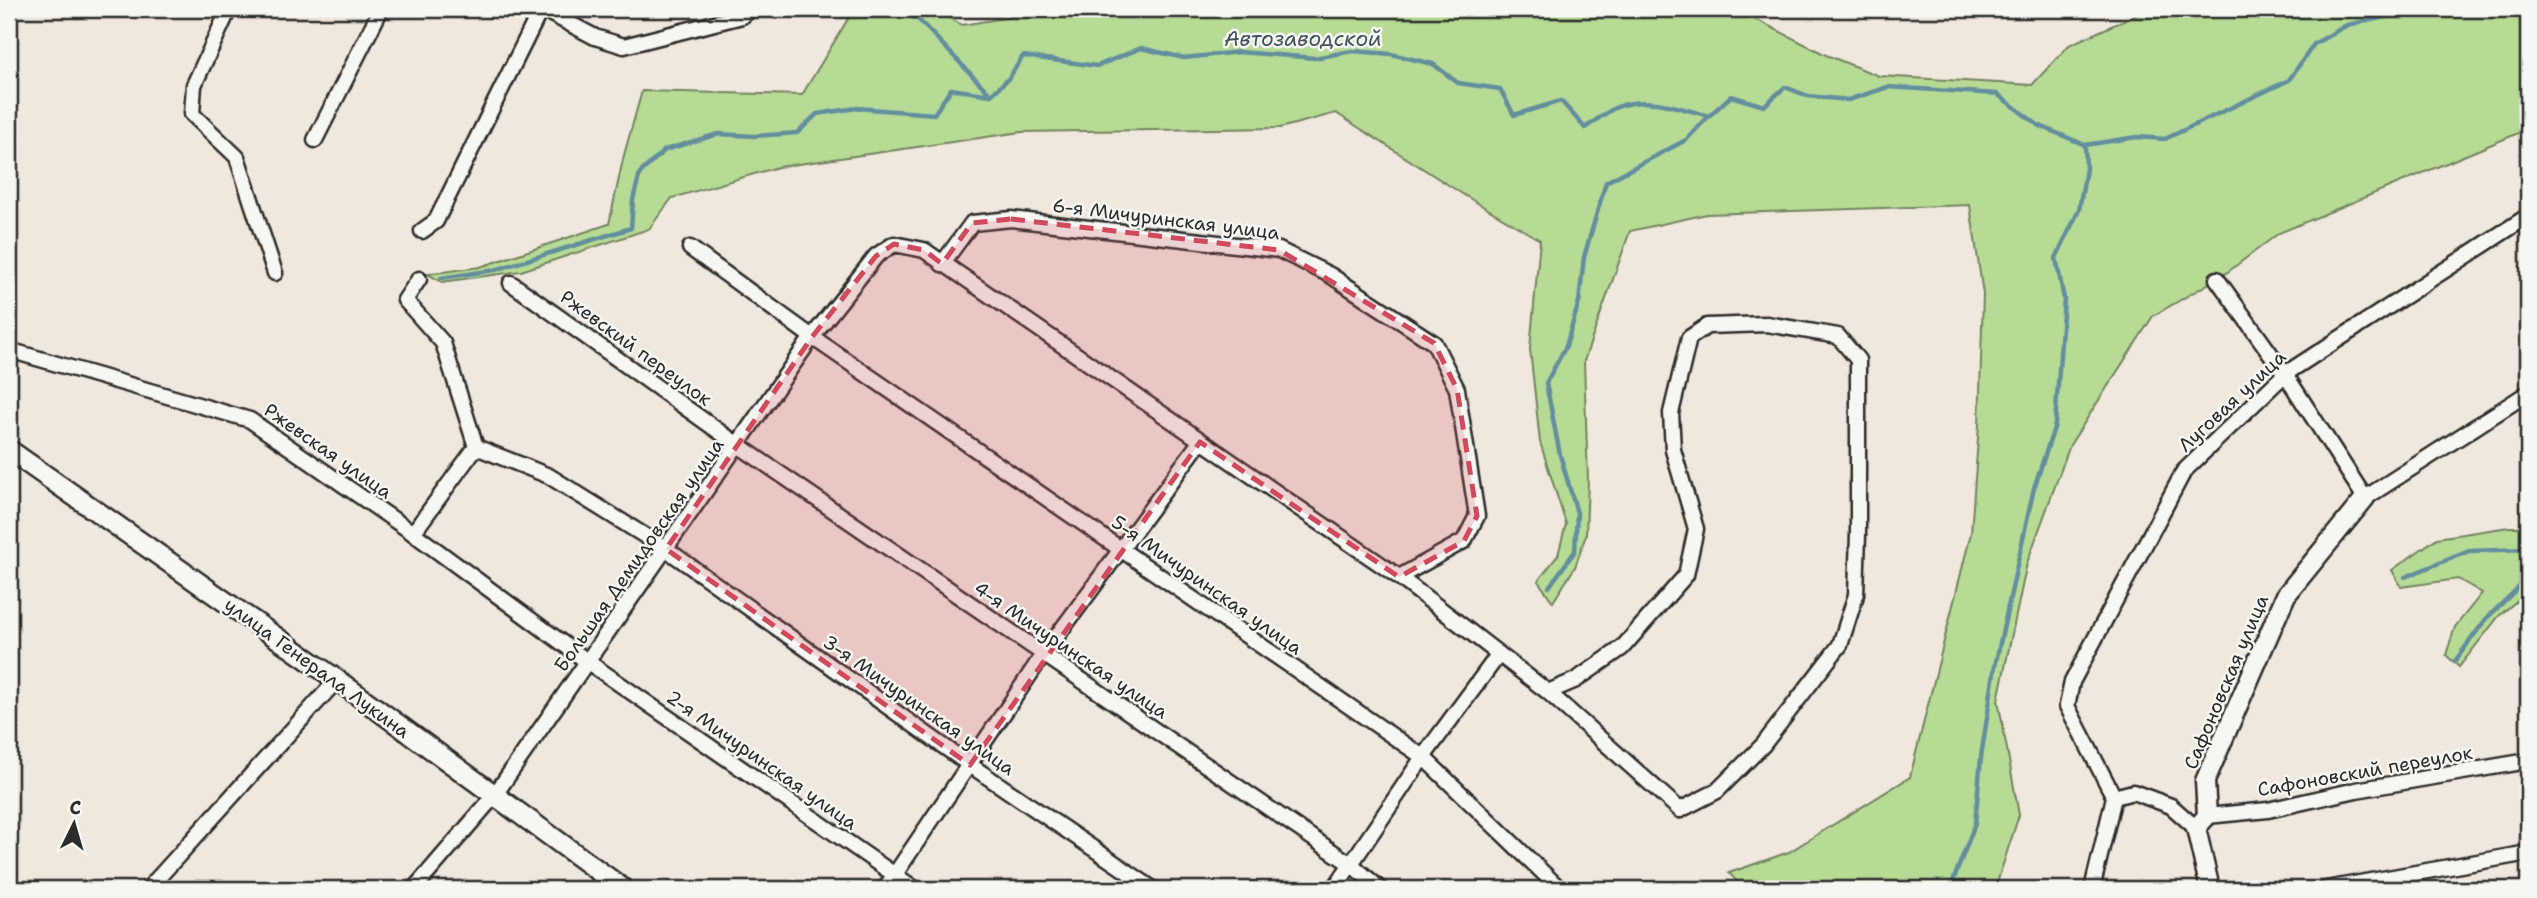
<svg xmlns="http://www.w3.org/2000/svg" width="2537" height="898" font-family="'Shantell Sans',sans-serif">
  <rect width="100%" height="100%" fill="#f0e7dd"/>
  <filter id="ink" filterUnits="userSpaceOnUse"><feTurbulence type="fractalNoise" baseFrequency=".0143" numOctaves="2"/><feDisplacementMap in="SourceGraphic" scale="14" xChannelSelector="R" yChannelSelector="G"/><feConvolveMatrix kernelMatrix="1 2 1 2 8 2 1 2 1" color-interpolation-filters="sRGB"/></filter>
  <g filter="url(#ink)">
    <g fill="#b7db95" stroke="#718360" stroke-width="2">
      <polygon points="854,9 933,9 962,25 1060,9 1722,9 1761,22 1826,55 1879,76 2032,85 2069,45 2149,9 2528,9 2528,129 2279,233 2225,274 2153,316 2070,445 2027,563 1998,700 2019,815 1995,889 1744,889 1729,873 1789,852 1910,777 1971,533 1979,425 1983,294 1970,205 1707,214 1630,231 1584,361 1588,480 1586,535 1575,567 1553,602 1538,581 1558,555 1566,524 1540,442 1530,349 1540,240 1464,195 1336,113 1280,128 1021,132 778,167 672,198 649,229 521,271 442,282 428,274 480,267 609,224 624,155 642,91 802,95"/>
      <polygon points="2509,527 2528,527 2528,591 2499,616 2459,667 2446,655 2455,627 2482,593 2458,579 2401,587 2392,570 2437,538"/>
    </g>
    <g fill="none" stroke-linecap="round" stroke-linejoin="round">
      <g stroke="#638e9d" stroke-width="4.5">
        <polyline points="895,9 919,20 990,94"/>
        <path d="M441,278l54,-8 136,-42 2,-28 7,-27 25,-23 53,-16 36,2 43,-3 20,-19 40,-6 77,6 17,-25 40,6 18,-17 14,-22 74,10 44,-18 43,10 55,-6 76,6 37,-7 39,3 42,10 25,19 42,6 14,26 47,-14 24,27c10,-7 21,-16 32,-21 30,-12 62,1 92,9l22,-20 33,10 21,-19 23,9 40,4 40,-13 109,7 41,31 47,20 52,-8 28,2 124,-59 25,-36 33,-19 53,-11 8,-5"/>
        <polyline points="2405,577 2469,551 2528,549"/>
        <polyline points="1549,587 1575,551 1577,513 1560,455 1546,383 1566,346 1579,302 1584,257 1606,182 1686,140 1709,116"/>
        <polyline points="2455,661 2486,619 2528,578"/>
        <polyline points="1950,889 1975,824 1981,757 1995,666 2034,488 2055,425 2064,299 2056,258 2079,210 2086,169 2085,145"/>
      </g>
      <defs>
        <g id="minor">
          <polyline points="229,9 194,85 192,114 237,157 275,273"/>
          <polyline points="542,9 595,37 624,46 742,16 751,9"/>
          <polyline points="315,140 381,9"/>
          <polyline points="422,231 436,221 541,9"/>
          <polyline points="690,248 812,337 1423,757 1560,889"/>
          <polyline points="942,264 972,223 1011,219 1279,250 1330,275 1434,343 1457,389 1477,516 1464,541 1399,577"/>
          <polyline points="2217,279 2285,374 2365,498 2528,393"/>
          <polyline points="511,283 738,445 1352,865 1380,889"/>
          <polyline points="9,350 250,420 413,533 588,662 915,889"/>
          <polyline points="476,447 549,476 666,549 970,765 1153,889"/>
          <polyline points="413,533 476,447 443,343 405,300 419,279"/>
          <polyline points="2114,797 2133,792 2171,806 2196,828"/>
          <polyline points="2207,816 2268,810 2356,790 2528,761"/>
          <polyline points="148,889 337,680"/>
          <polyline points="414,889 494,796 812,337 876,256 894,244 924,250 1399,577 1548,692 1680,810 1717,791 1763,745 1840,645 1856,595 1858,534 1858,360 1838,336 1767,324 1707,326 1689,338 1671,413 1673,450 1696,529 1686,575 1622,648 1576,680 1548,692"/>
          <polyline points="885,889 1043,655 1200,442"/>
          <polyline points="1334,889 1423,757 1499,654"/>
          <polyline points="2092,889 2114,797 2067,706 2072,682 2184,471 2285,374 2528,216"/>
          <polyline points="2326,889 2528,853"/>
        </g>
        <polyline id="tertiary" points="2210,889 2196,828 2207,816 2205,781 2286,595 2365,498"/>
        <polyline id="secondary" points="9,450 337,680 623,889"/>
      </defs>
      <use href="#minor" stroke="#2b2b2b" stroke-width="19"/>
      <use href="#tertiary" stroke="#2b2b2b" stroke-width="23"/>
      <use href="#secondary" stroke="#2b2b2b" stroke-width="24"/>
      <use href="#minor" stroke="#f6f6f2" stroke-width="14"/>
      <use href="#tertiary" stroke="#f6f6f2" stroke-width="18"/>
      <use href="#secondary" stroke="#f6f6f2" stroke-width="19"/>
    </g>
  </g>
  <path fill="#d1495b" fill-opacity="0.2" stroke="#d1495b" stroke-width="5" stroke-dasharray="14 9" stroke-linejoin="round" d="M1011,219l268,31 155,93 23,46 20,127 -13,25 -65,36 -199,-135 -230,323 -304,-216 146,-212 64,-81 18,-12 30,6 18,14 30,-41z"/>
  <g text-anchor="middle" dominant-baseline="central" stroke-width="5" stroke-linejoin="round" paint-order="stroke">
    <g font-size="19" fill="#2b2b2b" stroke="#f6f6f2">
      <text transform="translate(1166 219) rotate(7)">6-я Мичуринская улица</text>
      <text transform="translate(636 348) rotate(36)">Ржевский переулок</text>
      <text transform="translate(2232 401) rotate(-43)">Луговая улица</text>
      <text transform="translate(328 451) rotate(35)">Ржевская улица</text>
      <text transform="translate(639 555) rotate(-55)">Большая Демидовская улица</text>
      <text transform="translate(1207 585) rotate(35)">5-я Мичуринская улица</text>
      <text transform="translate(1071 650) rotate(34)">4-я Мичуринская улица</text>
      <text transform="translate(317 668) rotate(36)">улица Генерала Лукина</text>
      <text transform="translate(2226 682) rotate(-67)">Сафоновская улица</text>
      <text transform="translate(919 705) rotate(35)">3-я Мичуринская улица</text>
      <text transform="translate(762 760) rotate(35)">2-я Мичуринская улица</text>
      <text transform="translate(2365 771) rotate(-10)">Сафоновский переулок</text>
    </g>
    <g font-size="21" font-style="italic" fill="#42545a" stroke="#f6f6f2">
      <text x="1303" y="39">Автозаводской</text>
    </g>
  </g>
  <rect width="2537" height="898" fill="none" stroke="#f6f6f2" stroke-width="35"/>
  <rect x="18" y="18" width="2502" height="863" fill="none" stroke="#2b2b2b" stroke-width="2.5" filter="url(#ink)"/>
  <g transform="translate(74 824) rotate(5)" stroke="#f6f6f2" stroke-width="5" paint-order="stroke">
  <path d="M0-5L12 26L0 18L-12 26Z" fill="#2b2b2b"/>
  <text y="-10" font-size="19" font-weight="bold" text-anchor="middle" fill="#2b2b2b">С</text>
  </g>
</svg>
